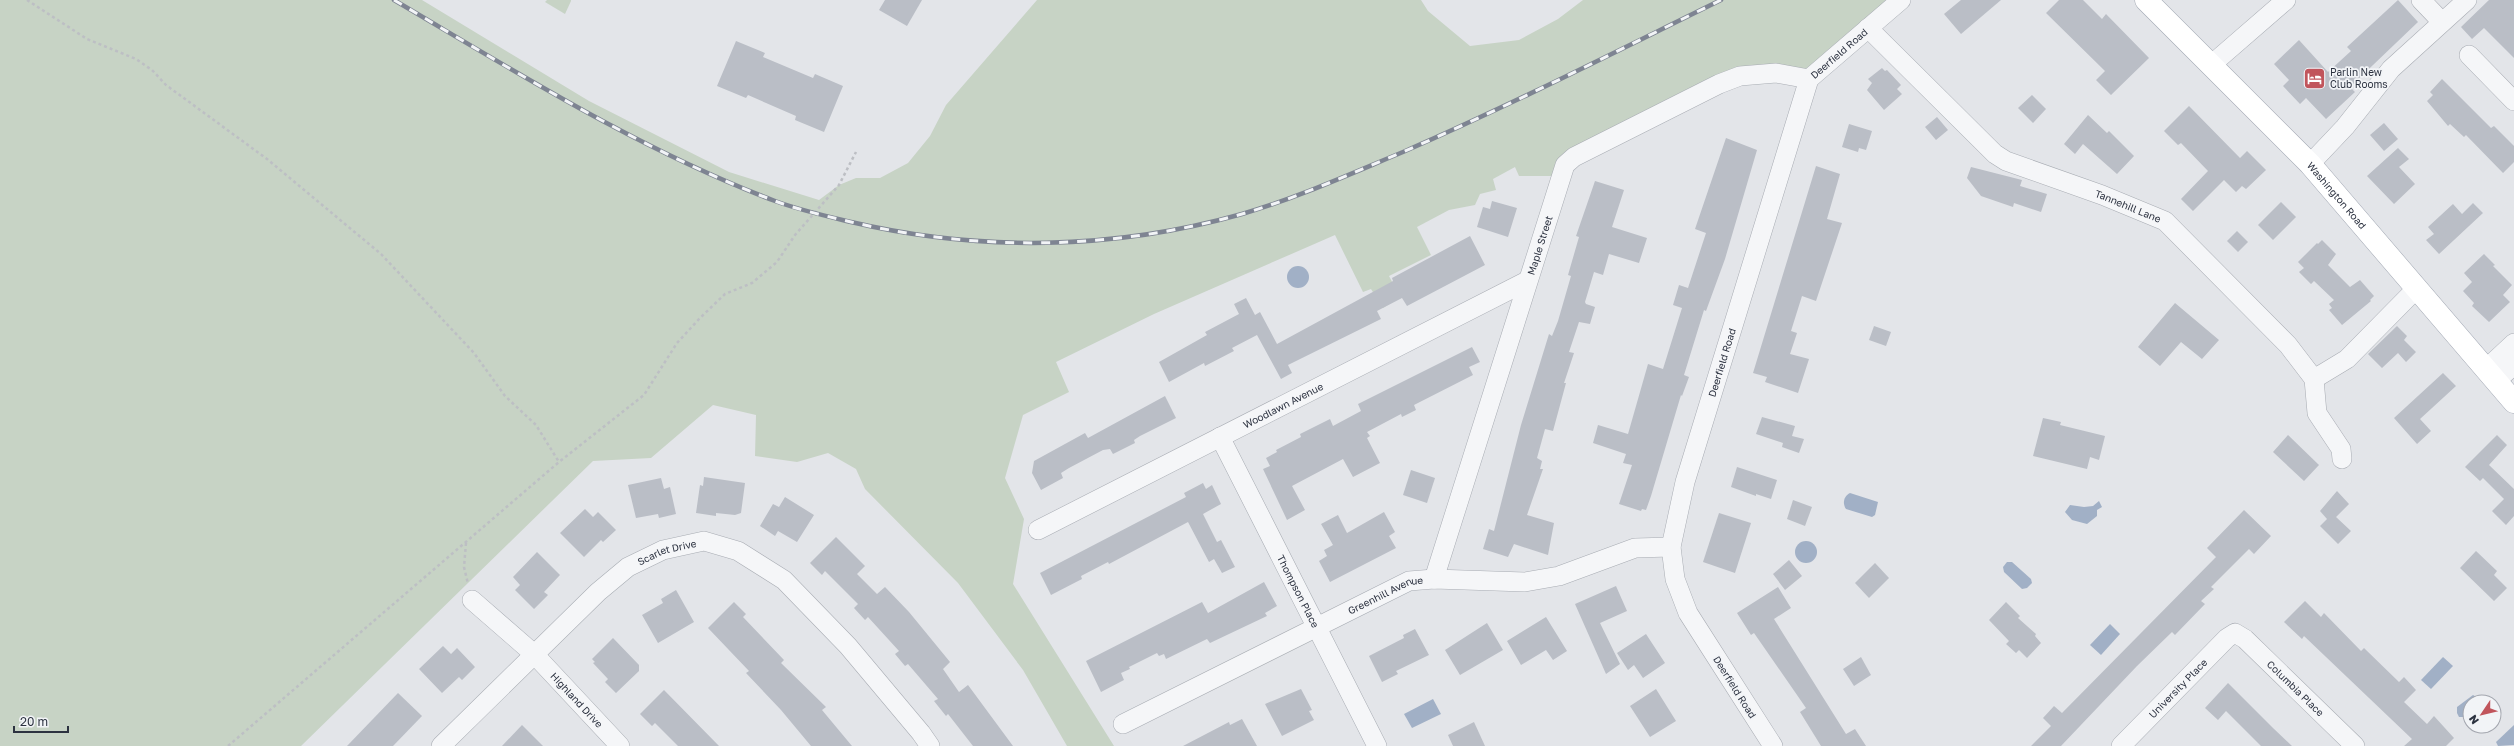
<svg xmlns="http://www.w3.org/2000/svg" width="2514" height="746" font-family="'Golos Text',sans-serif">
  <rect width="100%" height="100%" fill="#e3e5e9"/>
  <g fill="#c7d3c5">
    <polygon points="0,0 422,0 589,101 729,172 819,200 839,185 856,178 880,178 908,163 930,136 946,105 1037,0 1421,0 1428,11 1470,46 1519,40 1558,19 1583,0 1901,0 1809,79 1755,74 1574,157 1560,176 1519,176 1515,167 1493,179 1496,190 1480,194 1475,205 1449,210 1417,227 1431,255 1389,276 1400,297 1383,308 1371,289 1363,292 1335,235 1154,314 1056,362 1069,392 1023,415 1005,478 1024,519 1013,584 1114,746 1067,746 1023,670 958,583 865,489 856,469 828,453 797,462 755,456 756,415 713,405 651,458 593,461 301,746 0,746"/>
    <polygon points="547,0 571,0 571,1 565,14 545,2"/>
  </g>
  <g fill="#a1b0c6">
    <circle cx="1298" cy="277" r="11"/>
    <path d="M1850,493l28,9 -3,13 -3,2 -26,-8c-4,-6 -2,-13 4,-16z"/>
    <polygon points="2099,501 2102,507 2097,510 2097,516 2087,524 2072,520 2065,512 2070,505 2084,507 2093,506"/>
    <circle cx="1806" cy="552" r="11"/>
    <polygon points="2007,562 2012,562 2031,579 2032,583 2027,588 2022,589 2004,572 2003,567"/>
    <polygon points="2110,624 2120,634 2101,655 2090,645"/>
    <polygon points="2443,657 2453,666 2431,689 2421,680"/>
    <polygon points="2473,695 2478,698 2479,702 2470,702 2470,713 2466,717 2459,717 2457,713 2457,707"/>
    <polygon points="1433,699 1441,714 1412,728 1404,714"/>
    <polygon points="2514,725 2514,745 2498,746 2496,742"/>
  </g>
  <g fill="#babec6">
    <polygon points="885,0 922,0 907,26 879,10"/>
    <polygon points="1961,0 2001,0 1961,34 1944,14"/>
    <polygon points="2059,0 2083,0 2102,19 2106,14 2149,58 2111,95 2096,80 2105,71 2046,13"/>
    <polygon points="2398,0 2418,22 2350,87 2355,92 2326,119 2306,98 2300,104 2283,86 2289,80 2274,64 2299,40 2328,72 2351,51 2347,47"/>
    <polygon points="2489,0 2514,0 2514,58 2484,28 2472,39 2461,27"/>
    <polygon points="736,41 765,53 763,57 813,78 815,74 843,86 824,132 795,120 796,116 748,95 746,98 717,86"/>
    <polygon points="1882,68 1885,71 1887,70 1901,85 1897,89 1902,94 1884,110 1867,90 1872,83 1868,79"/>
    <polygon points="2442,79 2491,128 2494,126 2514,146 2514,162 2503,173 2466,135 2464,137 2450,124 2448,126 2427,101 2433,95 2430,92"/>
    <polygon points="2032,95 2046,109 2033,123 2018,108"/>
    <polygon points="2189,106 2240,158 2247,151 2266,170 2246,189 2242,186 2236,192 2224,180 2193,211 2181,199 2208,171 2181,143 2178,145 2164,131"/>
    <polygon points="2088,115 2107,133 2109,131 2134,156 2117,174 2083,144 2075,154 2064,144"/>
    <polygon points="1937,117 1948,130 1936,140 1925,127"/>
    <polygon points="2384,123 2398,139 2384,151 2370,135"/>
    <polygon points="1849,124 1872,131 1866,150 1859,148 1858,152 1842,147"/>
    <polygon points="1726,138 1757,150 1725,259 1706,311 1704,310 1684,375 1689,377 1682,396 1681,395 1651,496 1646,510 1642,509 1641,511 1619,504 1632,465 1623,463 1626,454 1593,443 1598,425 1628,434 1648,364 1663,369 1682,308 1673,305 1679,285 1688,288 1706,233 1695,229"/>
    <polygon points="2398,148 2409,159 2399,167 2415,184 2394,204 2367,176"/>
    <polygon points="1816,166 1840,174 1827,219 1842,223 1816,301 1802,296 1791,331 1797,333 1790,354 1809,359 1798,393 1765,382 1767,377 1753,373"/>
    <polygon points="1971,167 2022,180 2020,186 2047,194 2041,212 2014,203 2013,207 1981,196 1967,178"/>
    <polygon points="1595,181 1624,190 1612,227 1647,238 1639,263 1609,254 1603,275 1594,272 1585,302 1586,304 1595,307 1590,324 1579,322 1569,352 1574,353 1564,383 1566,383 1553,431 1545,429 1537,458 1542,461 1540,469 1543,469 1527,515 1554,523 1548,555 1514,544 1508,557 1483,549 1489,529 1494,531 1521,425 1549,334 1552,336 1558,321 1571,276 1568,275 1579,237 1576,236"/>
    <polygon points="1492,201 1517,208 1508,237 1477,227 1483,207 1490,209"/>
    <polygon points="2281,202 2296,217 2273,240 2258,225"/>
    <polygon points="2473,203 2483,213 2439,254 2426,240 2434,234 2428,227 2453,204 2462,214"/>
    <polygon points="2237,231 2248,242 2238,252 2227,241"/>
    <polygon points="1470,236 1485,265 1407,306 1402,298 1377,311 1381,319 1288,365 1292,373 1281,379 1257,335 1232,348 1234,351 1205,366 1204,363 1169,382 1159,362 1207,335 1205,332 1239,314 1234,304 1246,298 1255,315 1260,312 1277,344 1393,281 1392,278"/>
    <polygon points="2322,240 2336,254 2328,265 2350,287 2360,280 2374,296 2370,300 2371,301 2342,325 2329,310 2332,308 2329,304 2334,300 2314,281 2311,284 2299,272 2304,268 2298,262 2317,243 2318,244"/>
    <polygon points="2484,254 2495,265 2493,266 2512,285 2503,295 2510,302 2489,322 2472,306 2474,303 2463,291 2472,282 2464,273"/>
    <polygon points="2175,303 2219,340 2202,359 2181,342 2160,366 2138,347"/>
    <polygon points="1874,326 1891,332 1886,346 1869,340"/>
    <polygon points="2397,326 2407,336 2404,340 2416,352 2406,362 2398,353 2382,368 2368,354"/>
    <polygon points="1472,347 1480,362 1469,367 1473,375 1414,405 1416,410 1402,417 1401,414 1367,432 1370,436 1367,438 1380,463 1353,477 1343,459 1292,486 1305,510 1287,520 1263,469 1270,466 1266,458 1277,452 1276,450 1301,437 1300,434 1330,419 1333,426 1361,411 1358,404"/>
    <polygon points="2443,373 2456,386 2420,419 2431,431 2417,444 2394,418"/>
    <polygon points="1165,396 1176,418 1140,436 1134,440 1135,443 1113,454 1110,449 1103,450 1069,468 1061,473 1063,478 1041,490 1032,473 1034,461 1085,433 1088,438"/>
    <polygon points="1762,417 1795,426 1792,436 1804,439 1799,453 1782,447 1783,443 1756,434"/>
    <polygon points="2043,418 2061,422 2060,425 2105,436 2099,460 2090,457 2087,469 2033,456"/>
    <polygon points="2288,435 2319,465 2304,481 2273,452"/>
    <polygon points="2497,435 2507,445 2489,465 2514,489 2514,516 2506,525 2492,511 2504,499 2483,478 2480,481 2465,467"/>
    <polygon points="1737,467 1777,480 1771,499 1756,494 1756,496 1731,487"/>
    <polygon points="1411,470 1435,478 1427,503 1403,495"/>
    <polygon points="704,477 745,483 741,513 735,515 716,513 716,516 696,513 700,485 703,486"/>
    <polygon points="661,478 664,489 670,487 676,514 659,518 658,514 636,518 628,485"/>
    <polygon points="1203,483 1206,489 1212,485 1221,504 1203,514 1217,542 1221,540 1235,567 1222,573 1214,559 1209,562 1188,522 1109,564 1108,562 1081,576 1082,579 1051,595 1040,573 1186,497 1184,493"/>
    <polygon points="2337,491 2349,504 2336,517 2351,531 2338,544 2320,526 2327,519 2320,511"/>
    <polygon points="785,497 814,515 797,542 778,531 775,536 760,526 773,504 779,507"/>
    <polygon points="1793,500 1812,507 1805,526 1787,519"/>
    <polygon points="585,509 593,517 598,512 616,530 603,542 601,540 584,557 560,533"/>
    <polygon points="2244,510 2271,536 2254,554 2249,549 2211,587 2214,589 2201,601 2205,604 2175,635 2172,632 2137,666 2061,746 2031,746 2051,726 2043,718 2054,706 2062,713 2216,557 2207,548"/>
    <polygon points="1384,512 1395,532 1389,536 1396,548 1330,582 1319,561 1327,556 1324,550 1333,545 1321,524 1338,515 1347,533"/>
    <polygon points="1719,513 1751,523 1735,573 1703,562"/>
    <polygon points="836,537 865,566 857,574 877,594 885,587 909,612 950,662 943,669 959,692 968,685 1013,746 973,746 948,714 946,716 934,701 938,699 908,664 905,666 895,654 899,651 868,617 865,620 854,608 858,604 825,571 822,575 810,563"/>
    <polygon points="2476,551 2497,571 2494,575 2507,588 2494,601 2460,568"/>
    <polygon points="537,552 560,575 544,592 548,595 534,609 515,590 520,585 513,577"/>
    <polygon points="1789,560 1802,576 1785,590 1773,574"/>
    <polygon points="1875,563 1889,578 1869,598 1855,583"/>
    <polygon points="1264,582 1277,606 1265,613 1267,616 1210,643 1207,639 1166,659 1164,654 1159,656 1157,653 1129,667 1130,669 1121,673 1124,680 1101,692 1086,661 1202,602 1208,613"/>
    <polygon points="1616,586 1627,611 1600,623 1620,664 1606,674 1575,604"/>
    <polygon points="1778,587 1791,608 1774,619 1846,734 1855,729 1866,746 1821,746 1800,712 1806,708 1754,633 1751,635 1737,613"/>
    <polygon points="676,590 694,622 658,643 642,615 663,603 661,599"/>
    <polygon points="2305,601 2321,617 2324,613 2361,651 2364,648 2399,682 2404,677 2416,690 2404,702 2427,724 2434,716 2454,738 2446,746 2404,746 2412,739 2304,636 2302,639 2284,622"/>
    <polygon points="734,602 746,614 743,617 784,660 781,663 826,707 822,710 852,746 811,746 781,710 746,673 749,671 708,628"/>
    <polygon points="2006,602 2020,616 2018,618 2036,634 2035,636 2041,643 2027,658 2019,650 2016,653 2006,644 2009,641 1989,620"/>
    <polygon points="1546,617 1567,651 1553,660 1546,650 1521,665 1507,641"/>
    <polygon points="1487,623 1503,650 1460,675 1445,650"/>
    <polygon points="1415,629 1429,655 1396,671 1398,674 1382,682 1369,656 1404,638 1403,635"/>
    <polygon points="1646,634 1665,663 1643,678 1634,665 1628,670 1617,653"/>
    <polygon points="613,638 639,665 639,671 616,693 605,682 608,679 593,663 595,662 592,659"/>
    <polygon points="443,646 451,654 457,648 475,667 462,680 459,677 442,693 419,669"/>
    <polygon points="1861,657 1871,675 1854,686 1843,669"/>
    <polygon points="2228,683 2273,728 2292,746 2261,746 2226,711 2218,720 2205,708"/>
    <polygon points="1301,689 1312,710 1309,711 1314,720 1282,736 1265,704"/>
    <polygon points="1656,689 1676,721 1650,737 1630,706"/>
    <polygon points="664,690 719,746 678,746 655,723 652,726 640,714"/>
    <polygon points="398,693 422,716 393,746 347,746"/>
    <polygon points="1242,719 1257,746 1183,746 1229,722 1230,725"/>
    <polygon points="1474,722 1485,746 1453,746 1448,735"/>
    <polygon points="522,725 543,746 502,746"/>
  </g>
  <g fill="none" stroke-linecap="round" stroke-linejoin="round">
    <defs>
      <g id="minor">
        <polyline points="2421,0 2442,22"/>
        <path id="s1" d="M1868,28l127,126 11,7 96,34 63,26 123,124 26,34 33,-20 69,-70"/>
        <polyline points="2469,55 2514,101"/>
        <polyline points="2211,65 2286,0"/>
        <polyline points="2310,164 2345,127 2391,69 2467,0"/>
        <polyline points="2486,369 2514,343"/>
        <polyline points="2314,379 2317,413 2341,449 2342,459"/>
        <polyline points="2496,381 2514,365"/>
        <path id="s2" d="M1220,437l157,309"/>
        <path id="s3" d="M1038,530l489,-249"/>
        <path id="s4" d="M1434,579l131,-414 9,-8 145,-73 21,-8 36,-3 33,6"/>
        <path id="s5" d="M472,600l62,54 86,92"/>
        <path id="s6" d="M1123,724l286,-143 25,-2 91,3 34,-6 76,-28 36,-1"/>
        <path id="s7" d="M441,746l157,-154 30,-25 35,-17 41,-9 34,10 46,29 64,66 73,87 9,13"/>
        <path id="s8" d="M1773,746l-85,-133 -13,-34 -4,-32 14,-65 124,-403 92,-79"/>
        <path id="s9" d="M2121,746l106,-108 8,-5 10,6 110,107"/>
      </g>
      <g id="major">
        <path id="s10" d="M2146,0l164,164 204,238"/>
      </g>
    </defs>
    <use href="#minor" stroke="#a8acb3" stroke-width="20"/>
    <use href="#major" stroke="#a3a9b4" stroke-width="23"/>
    <g stroke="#bdbfc4" stroke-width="2.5" stroke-dasharray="3 3" stroke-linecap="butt">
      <polyline points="27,0 87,39 136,59 152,70 166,85 267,159 381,254 474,353 505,396 536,425 559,462"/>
      <polyline points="466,543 464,567 468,584"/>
      <polyline points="228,746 559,462 644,395 677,343 700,318 725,294 752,283 777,262 795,235 839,185 856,152"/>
    </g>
    <use href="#minor" stroke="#f5f6f8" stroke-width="19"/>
    <use href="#major" stroke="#fff" stroke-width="22"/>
    <defs>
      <path id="rail" d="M394,0c124,73 246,150 381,201 24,9 51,15 76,21 129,30 263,28 391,-8 55,-16 108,-40 161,-62 108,-47 212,-100 318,-152"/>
    </defs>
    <use href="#rail" stroke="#7e8492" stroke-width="4.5"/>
    <use href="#rail" stroke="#f2f4f7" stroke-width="3" stroke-dasharray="9" stroke-linecap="butt"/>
  </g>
  <defs>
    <symbol id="hotel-square" viewBox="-11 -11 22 22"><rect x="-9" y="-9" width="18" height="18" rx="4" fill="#c1555c" stroke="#f2f4f7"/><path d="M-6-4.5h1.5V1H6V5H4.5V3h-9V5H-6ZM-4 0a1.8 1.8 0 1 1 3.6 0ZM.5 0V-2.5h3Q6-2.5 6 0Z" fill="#fff"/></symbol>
  </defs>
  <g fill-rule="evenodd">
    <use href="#hotel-square" x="2302" y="66" width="25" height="25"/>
  </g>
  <g text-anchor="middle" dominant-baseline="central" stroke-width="3.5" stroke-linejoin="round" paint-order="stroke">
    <g font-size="10" fill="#2c3240" stroke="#f2f4f7">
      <text stroke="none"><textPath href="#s8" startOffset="754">Deerfield Road</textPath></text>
      <text stroke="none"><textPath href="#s10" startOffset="273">Washington Road</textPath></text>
      <text stroke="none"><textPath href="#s1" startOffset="322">Tannehill Lane</textPath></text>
      <text stroke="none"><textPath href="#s4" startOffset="350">Maple Street</textPath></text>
      <text stroke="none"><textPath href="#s8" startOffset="418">Deerfield Road</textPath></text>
      <text stroke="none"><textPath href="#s3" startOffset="275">Woodlawn Avenue</textPath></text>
      <text stroke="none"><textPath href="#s7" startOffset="301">Scarlet Drive</textPath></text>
      <text stroke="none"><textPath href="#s2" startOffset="173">Thompson Place</textPath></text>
      <text stroke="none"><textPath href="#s6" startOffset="293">Greenhill Avenue</textPath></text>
      <text transform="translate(1735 687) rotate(58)">Deerfield Road</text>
      <text stroke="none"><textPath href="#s9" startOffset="81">University Place</textPath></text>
      <text stroke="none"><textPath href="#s9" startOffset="243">Columbia Place</textPath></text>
      <text stroke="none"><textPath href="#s5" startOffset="145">Highland Drive</textPath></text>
    </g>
    <g font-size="10" fill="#2c3240" stroke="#f2f4f7" text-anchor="start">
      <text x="2330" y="72">Parlin New<tspan x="2330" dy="12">Club Rooms</tspan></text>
    </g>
  </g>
  <g transform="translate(2482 714) rotate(235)"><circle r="19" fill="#f2f4f7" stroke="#a3a6ae"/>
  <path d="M0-3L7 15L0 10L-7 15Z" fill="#c1555c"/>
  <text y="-6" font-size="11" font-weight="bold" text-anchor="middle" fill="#2c3240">N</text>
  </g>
  <path d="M14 726v6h54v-6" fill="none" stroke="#2c3240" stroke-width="2"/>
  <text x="20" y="726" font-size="12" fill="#2c3240" stroke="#f2f4f7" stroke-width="3" paint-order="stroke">20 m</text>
</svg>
